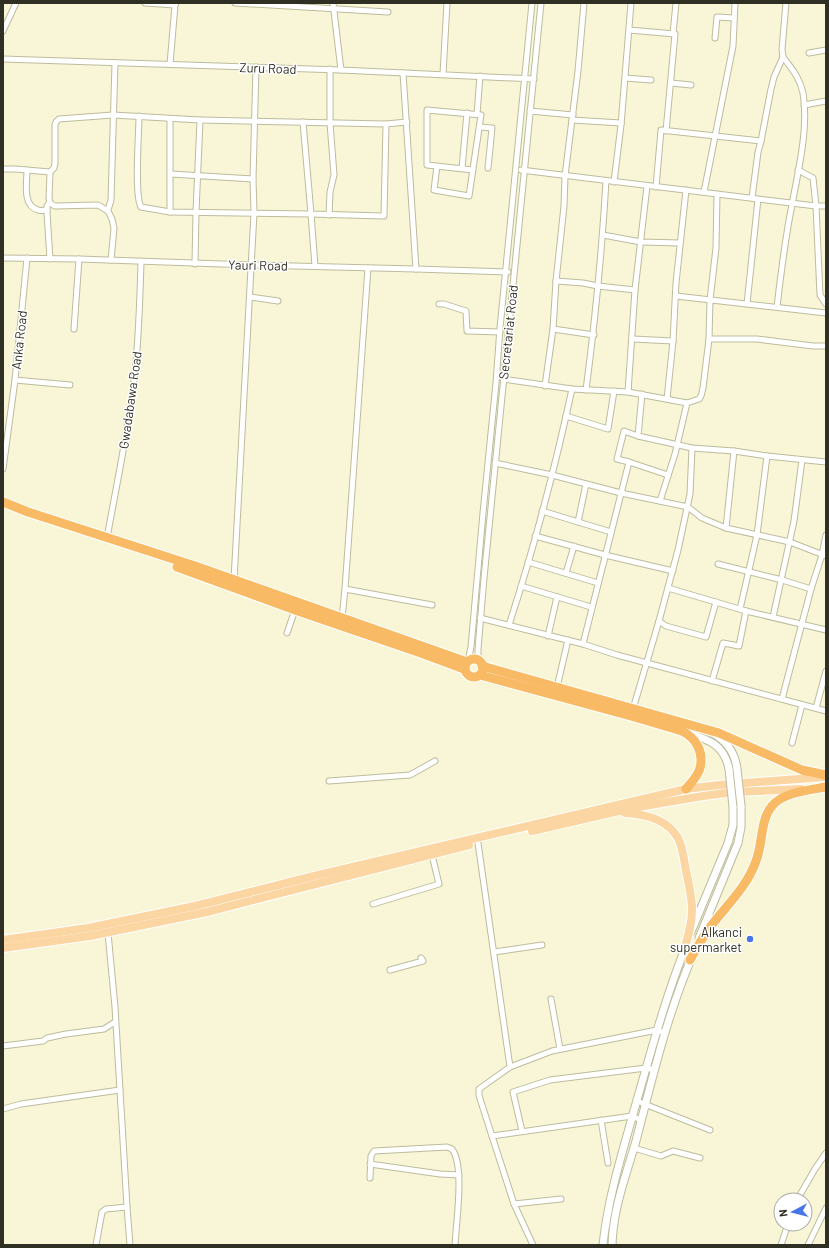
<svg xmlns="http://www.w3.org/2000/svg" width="829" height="1248" font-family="Barlow,sans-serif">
  <rect width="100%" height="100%" fill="#f8f6d6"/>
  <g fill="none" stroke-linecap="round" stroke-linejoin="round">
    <defs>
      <g id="street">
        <polyline points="145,3 175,5"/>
        <polyline points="235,3 388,12"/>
        <polyline points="333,3 341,70"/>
        <polyline points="629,30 675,34 666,131"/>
        <polyline points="3,31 16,3"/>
        <polyline points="673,34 676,3"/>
        <polyline points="715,38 717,17 734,18"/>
        <polyline points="809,53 826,50"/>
        <polyline points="3,59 341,70 534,79"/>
        <polyline points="170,64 175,5 176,3"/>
        <polyline points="403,73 416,269"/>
        <polyline points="443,74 447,3"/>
        <polyline points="625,78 651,80"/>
        <polyline points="671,83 691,85"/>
        <polyline points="804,105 826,101"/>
        <polyline points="530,111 573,115"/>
        <polyline points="477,114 480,76"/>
        <path d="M139,116c0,17 -5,79 2,91l29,5 141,2 4,52"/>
        <polyline points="170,119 170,212"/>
        <polyline points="200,120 386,124 407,122"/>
        <polyline points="572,120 621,123"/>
        <polyline points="303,122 311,214 384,216 386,124"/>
        <polyline points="480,127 492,128 488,168"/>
        <polyline points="437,166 434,190 469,196 481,115 427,110 427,165 473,170"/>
        <polyline points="462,168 467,113"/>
        <polyline points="3,169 15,169 50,172"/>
        <path d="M27,170c0,12 -5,36 11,40 2,1 6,0 9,0"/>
        <polyline points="521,170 816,206 826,206"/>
        <polyline points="798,170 813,178 816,206 820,295 826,304"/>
        <polyline points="171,174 253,179"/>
        <polyline points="614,182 621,125 631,3"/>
        <polyline points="656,187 661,130 761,141"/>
        <polyline points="704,192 733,46 735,3"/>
        <polyline points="752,198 758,152 761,141 771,89 774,77 783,57 782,49 786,3"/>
        <polyline points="108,210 111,200 115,63"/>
        <polyline points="329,215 330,192 334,175 330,123 330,69"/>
        <polyline points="603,235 641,242 680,243"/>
        <polyline points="3,258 79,259 251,265 416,269 508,272"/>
        <polyline points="50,259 47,213 47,206 50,202"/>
        <path d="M111,260l3,-32 -2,-9 -4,-8 -10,-6 -43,1c-4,-1 -5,-3 -6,-7l1,-27 4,-4 1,-5v-38l1,-3 3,-3 54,-4 87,5 -4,92 -1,52"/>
        <polyline points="556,281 583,283 598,286 635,290"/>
        <polyline points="676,296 826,313"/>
        <polyline points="250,297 278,301"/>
        <polyline points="439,304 444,304 466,311 467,331 500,332"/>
        <polyline points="747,304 758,199"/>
        <path d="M777,307c4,-34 8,-69 15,-102 6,-34 17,-77 11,-112 -3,-15 -11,-24 -20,-36"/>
        <polyline points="74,329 79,259"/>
        <polyline points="553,329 594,335"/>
        <polyline points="633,339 673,341"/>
        <polyline points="709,339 757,339 813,346 826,346"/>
        <polyline points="503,379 572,389 628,392 687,403 699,399 701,396 703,388 709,339 710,300 716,248 717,194"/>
        <polyline points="15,380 70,385"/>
        <polyline points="545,386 553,329 556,281 564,206 565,176 578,71 584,3"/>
        <path d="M586,390c9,-69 16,-139 20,-209"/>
        <polyline points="628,392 635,290 647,186"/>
        <polyline points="642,394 638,436 692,448 734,451 767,456 826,462"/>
        <polyline points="667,399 673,341 676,283 686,190"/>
        <polyline points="566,416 608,429 614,391"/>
        <polyline points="629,462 617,459 624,431 638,436"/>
        <polyline points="495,463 552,475 621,493 688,507 702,518 726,528 790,542 826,556"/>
        <polyline points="3,469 15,380 27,258"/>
        <polyline points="660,501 675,454 687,403"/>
        <polyline points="542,511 611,532"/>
        <polyline points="578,522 586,484"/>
        <polyline points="726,528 734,451"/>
        <polyline points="535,536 605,555 673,571"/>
        <path d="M107,538c10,-56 22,-111 28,-166 4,-37 5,-74 6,-110"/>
        <polyline points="528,562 598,583"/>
        <polyline points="718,564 782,580 811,589"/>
        <polyline points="566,573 574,546"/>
        <polyline points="234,580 254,213 253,179 256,67"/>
        <polyline points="521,586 591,607"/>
        <polyline points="668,588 746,611 826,630"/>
        <polyline points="345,589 432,605"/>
        <polyline points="740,609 757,535 767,456"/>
        <polyline points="773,617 794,521 802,460"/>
        <polyline points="342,618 345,589 368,268"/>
        <polyline points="480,618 583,644 617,655 826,711"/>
        <polyline points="659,621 666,626 706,637 716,602"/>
        <path d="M509,625c25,-77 46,-157 63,-236"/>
        <polyline points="287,633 295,610"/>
        <polyline points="548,636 557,597"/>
        <polyline points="583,644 629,462 668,475"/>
        <polyline points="468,661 471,647 483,513 496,383 500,328 532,3"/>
        <polyline points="479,661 478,656 478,649 484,578 541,3"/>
        <polyline points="712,681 723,643 739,646 746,611"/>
        <polyline points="557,687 568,640"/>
        <polyline points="782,699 811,589 822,555 826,535"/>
        <polyline points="816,708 826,671"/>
        <polyline points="633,709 659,621 678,550 690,494 692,448"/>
        <polyline points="792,743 802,705"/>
        <polyline points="329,781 410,775 435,761"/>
        <polyline points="478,843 510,1067"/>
        <polyline points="373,904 439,884 432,855"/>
        <polyline points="494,952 542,945"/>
        <polyline points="390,970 423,961 421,958"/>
        <polyline points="551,999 560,1049"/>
        <polyline points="3,1046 43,1041 47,1038 66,1034 104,1029 115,1022"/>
        <polyline points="637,1101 710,1130"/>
        <polyline points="3,1109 21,1104 120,1090"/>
        <polyline points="601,1120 608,1163"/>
        <polyline points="522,1131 513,1092 550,1080 646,1068 655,1070"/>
        <polyline points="492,1136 632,1116 641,1120"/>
        <polyline points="634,1148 661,1156 673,1151 700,1158"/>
        <polyline points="370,1164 440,1174 459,1175"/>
        <path d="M370,1178l1,-22 3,-5 73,-4 5,2c13,17 4,74 3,96"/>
        <polyline points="797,1200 815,1169 826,1153"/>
        <polyline points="514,1204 561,1199"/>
        <polyline points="127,1207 130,1245"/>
        <polyline points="96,1245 102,1212 106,1209 127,1207 115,1007 108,933"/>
        <polyline points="533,1245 514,1204 481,1102 479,1095 479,1089 510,1067 552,1051 657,1030 665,1033"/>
        <polyline points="781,1245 788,1224"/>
        <polyline points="808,1245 826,1208"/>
      </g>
      <g id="secondary">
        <path d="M688,733c22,7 36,12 41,36"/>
        <path d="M714,734c14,8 21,19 23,35"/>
        <polyline points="691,932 728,843 733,825 733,807"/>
        <polyline points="699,938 738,843 741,827 741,806"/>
        <path d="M603,1245c5,-49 21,-98 34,-145 15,-52 29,-104 49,-154"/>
        <path d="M612,1245c1,-36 14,-70 24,-104 16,-62 31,-126 56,-184"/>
      </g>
      <g id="primary">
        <path d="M625,813c20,1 42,6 53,25 5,10 6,22 8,33 3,13 6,26 6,39 0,14 -4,27 -8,40"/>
        <polyline points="532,831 632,808 703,796 734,792 801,789"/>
        <polyline points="3,940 88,928 195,906 314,876 686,789 719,785 825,777"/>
        <polyline points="3,948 90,936 207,912 469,845"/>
      </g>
      <g id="highway">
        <polyline points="3,502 28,512 195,566 467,662"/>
        <polyline points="177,567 295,610 421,653 464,669"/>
        <circle cx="474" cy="668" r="9"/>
        <polyline points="482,666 719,733 802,770 826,775"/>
        <path d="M480,675l151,41 51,15c14,7 22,21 18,37 -2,8 -9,15 -14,21"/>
        <path d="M690,960c5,-9 10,-18 16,-27 16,-24 40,-43 50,-72 7,-17 4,-41 16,-55 11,-14 38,-16 54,-19"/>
      </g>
    </defs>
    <use href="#street" stroke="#bdbc9d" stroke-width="7"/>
    <use href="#secondary" stroke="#bdbc9d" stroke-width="9"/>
    <use href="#primary" stroke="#fff" stroke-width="10"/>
    <use href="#highway" stroke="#fff" stroke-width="11"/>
    <use href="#street" stroke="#fff" stroke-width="5"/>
    <use href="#secondary" stroke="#fff" stroke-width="7"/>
    <use href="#primary" stroke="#fbd6a3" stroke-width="8"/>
    <use href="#highway" stroke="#f8ba65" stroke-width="9"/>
    <defs>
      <g id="secondary-bridge">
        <polyline points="729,769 733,807"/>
        <polyline points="737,769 741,806"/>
      </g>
    </defs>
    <use href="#secondary-bridge" stroke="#bdbc9d" stroke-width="9" stroke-linecap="butt"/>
    <use href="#secondary-bridge" stroke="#fff" stroke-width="7"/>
  </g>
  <circle fill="#4876e8" stroke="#fff" stroke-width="1.5" cx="750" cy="939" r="4"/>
  <g text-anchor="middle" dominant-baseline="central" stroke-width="3" stroke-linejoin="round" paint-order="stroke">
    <g font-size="13" fill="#302f23" stroke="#fff">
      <text transform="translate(268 68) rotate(2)">Zuru Road</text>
      <text transform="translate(258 265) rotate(1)">Yauri Road</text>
      <text transform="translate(508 332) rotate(-84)">Secretariat Road</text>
      <text transform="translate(19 340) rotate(-84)">Anka Road</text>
      <text transform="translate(130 400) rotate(-82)">Gwadabawa Road</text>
    </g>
    <g font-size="13" fill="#302f23" stroke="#fff" text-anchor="end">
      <text x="742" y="932">Alkanci<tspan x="742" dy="15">supermarket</tspan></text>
    </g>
  </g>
  <rect width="829" height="1248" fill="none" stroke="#302f23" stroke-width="8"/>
  <g transform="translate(793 1212) rotate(263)"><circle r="19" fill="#ffffff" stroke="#acaca7"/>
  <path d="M0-3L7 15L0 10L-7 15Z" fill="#4876e8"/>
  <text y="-6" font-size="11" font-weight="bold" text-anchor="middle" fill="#302f23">N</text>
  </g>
</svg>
